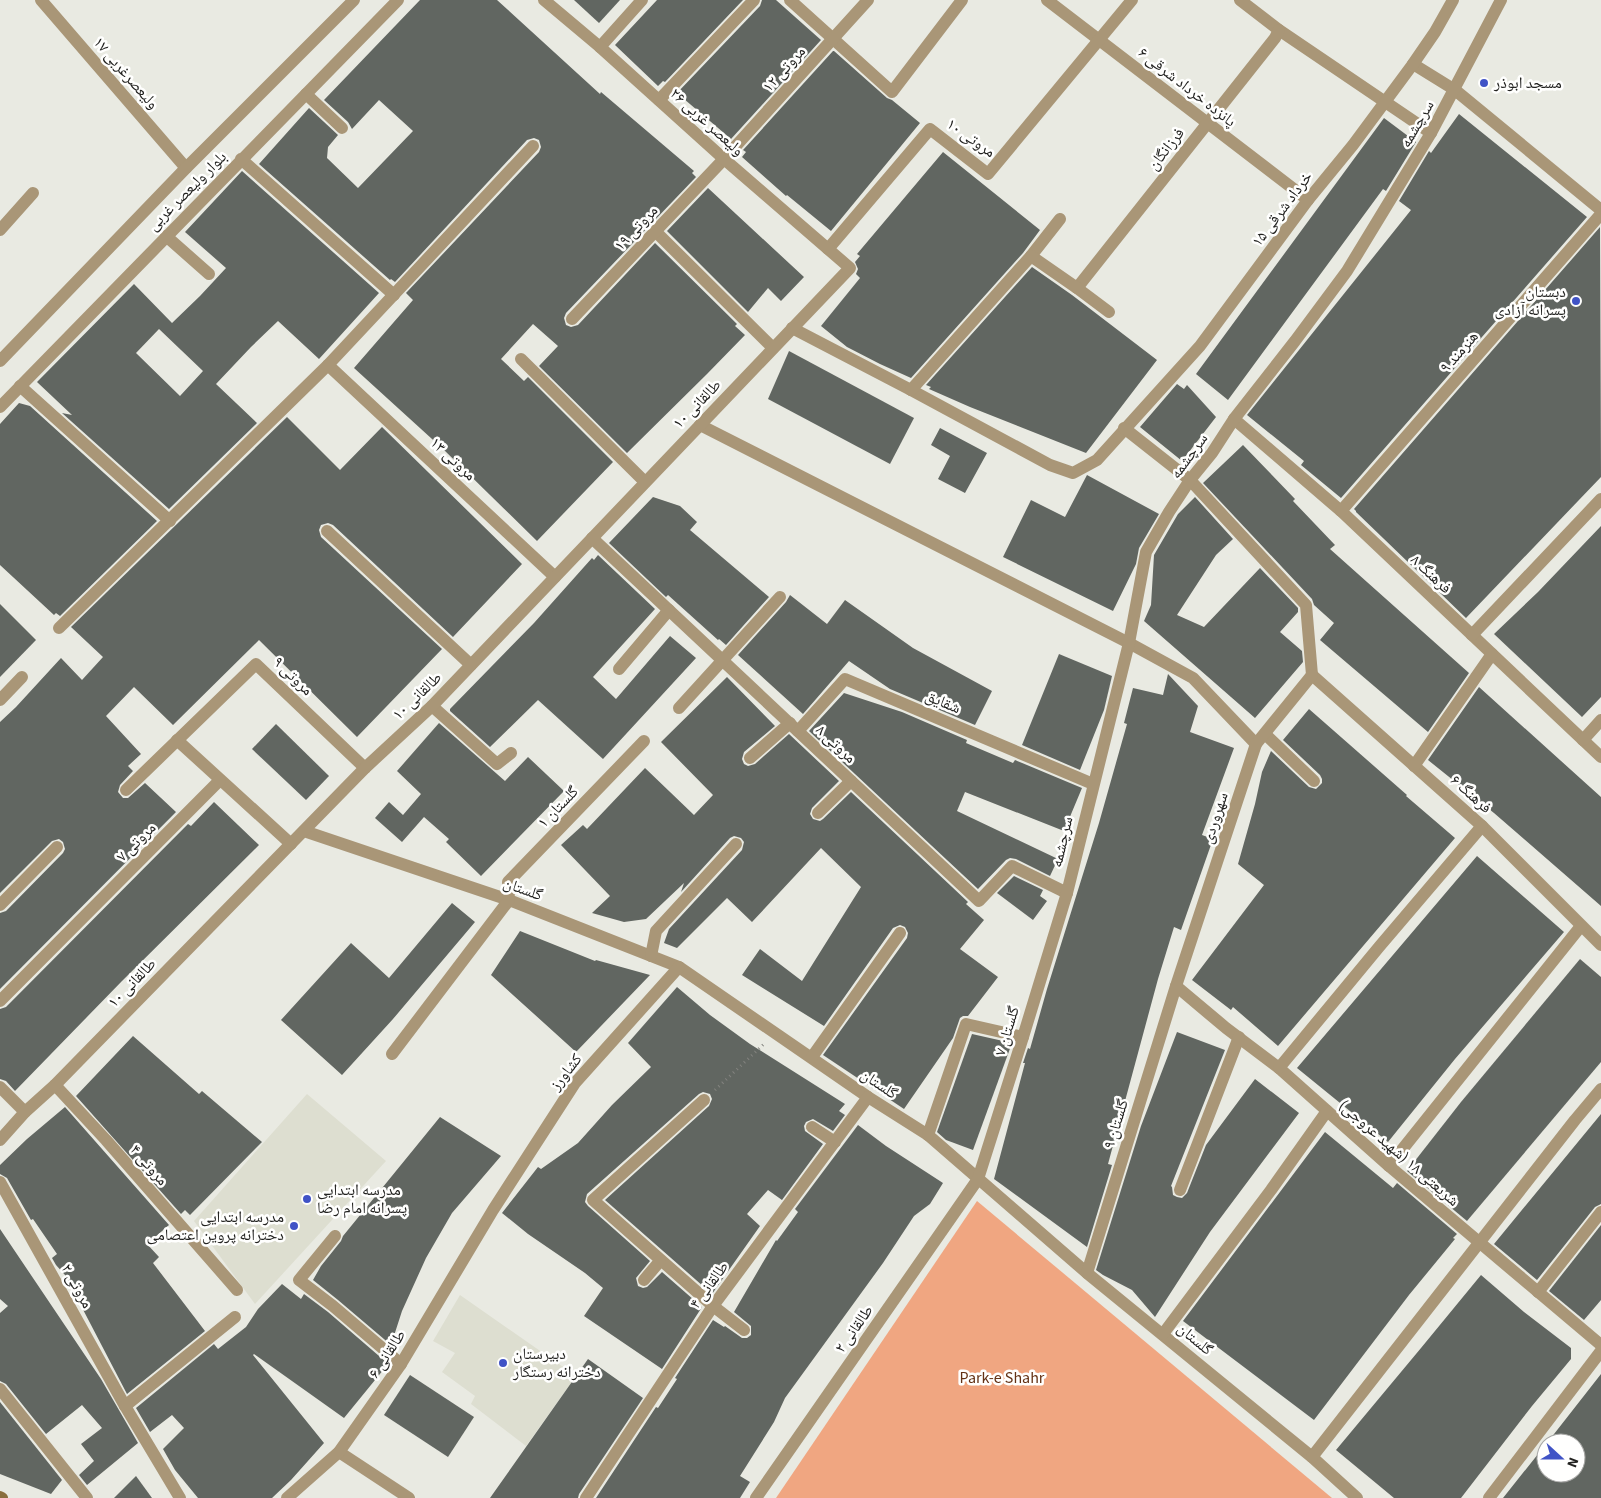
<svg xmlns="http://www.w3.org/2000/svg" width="1601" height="1498" font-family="'Source Sans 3','Noto Naskh Arabic',sans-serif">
  <rect width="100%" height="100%" fill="#e9eae2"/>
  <g fill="#ddded0">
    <polygon points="307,1094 386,1161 255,1304 194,1221"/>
    <polygon points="460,1295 576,1376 526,1446 471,1404 475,1396 442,1372 455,1353 433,1341"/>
  </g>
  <polygon fill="#f0a681" points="977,1201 1332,1498 776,1498"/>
  <g fill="#616661" fill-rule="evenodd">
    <polygon points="420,0 497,0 600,94 601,92 694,171 692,173 696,177 566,313 564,318 566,325 571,327 578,325 655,243 737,324 735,326 745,335 707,374 627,453 539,366 558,346 533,324 501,359 524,381 528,377 613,462 537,541 443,449 354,368 413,300 406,293 539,152 541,147 539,140 534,138 527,140 395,282 391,279 390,280 259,164 309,108 338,135 328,147 327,158 358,188 413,131 379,100 352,129 348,122 324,100"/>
    <polygon points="574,0 620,0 599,23"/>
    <polygon points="657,0 743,0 665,82 663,81 658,86 615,45"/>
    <polygon points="762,0 776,0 821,40 731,139 677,93 760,6"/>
    <polygon points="833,51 834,51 887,98 892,100 920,123 831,231 787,195 786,196 742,157 746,152 743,150"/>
    <polygon points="1459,114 1587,217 1341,498 1301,465 1304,461 1247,415 1411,210 1399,201 1429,151 1431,153"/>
    <polygon points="1384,118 1416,142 1386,191 1383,189 1228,400 1196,374"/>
    <polygon points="943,152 1040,230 1023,253 911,378 880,364 847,347 821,326 860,278 856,274 858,269 855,262 860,256 857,254"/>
    <path d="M242,171l137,122 -60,66 -41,-38 -27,26 -35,37 41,39 -88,86 -107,-96 10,2 -35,-33 97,-98 38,39 28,-27 26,-28 -41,-36zM159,329l44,42 -23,25 -44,-43z"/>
    <polygon points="708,188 804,277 781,301 768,288 748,312 667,231"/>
    <polygon points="1600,227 1601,477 1466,618 1356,512 1356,511 1354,509"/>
    <polygon points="1032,267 1072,295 1157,360 1086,453 970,407 929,389 931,387 926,385"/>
    <polygon points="789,351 914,418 890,464 768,399"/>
    <polygon points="1177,384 1184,389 1187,385 1216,417 1182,461 1140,427"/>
    <polygon points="19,403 30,406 157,521 60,616 56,613 54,615 0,565 0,424"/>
    <polygon points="287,417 340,470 382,427 522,564 453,637 333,525 328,523 321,525 319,530 321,537 442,649 357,737 259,640 173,725 134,687 106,716 141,754 128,766 133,771 120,785 118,792 123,798 128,798 145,783 176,812 0,989 0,913 6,911 63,853 65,849 63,842 59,839 52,841 0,893 0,722 16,707 61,658 82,680 103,657 71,627"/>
    <polygon points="940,428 987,453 965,493 938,479 950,456 931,445"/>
    <polygon points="1243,445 1295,499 1293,501 1335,545 1330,549 1469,673 1428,732 1320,640 1334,623 1314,605 1312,599 1203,483"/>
    <polygon points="1087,475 1159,514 1139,548 1136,564 1113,611 1003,557 1031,500 1065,517"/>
    <polygon points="653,497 680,506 697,522 690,530 769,597 726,645 719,639 718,640 668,595 666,597 609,543"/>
    <polygon points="1195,497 1233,539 1216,555 1177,615 1204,627 1260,568 1298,608 1298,612 1280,632 1302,651 1303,662 1255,718 1144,621 1151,605 1154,555 1178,514"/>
    <polygon points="1601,526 1601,697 1582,717 1494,634 1538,592"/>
    <polygon points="598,555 655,609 593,677 616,699 670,636 696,658 603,759 538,700 490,747 450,711 450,709 534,623 592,558 594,560"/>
    <polygon points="790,595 827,624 845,600 913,648 992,691 975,725 890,689 849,661 803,714 738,655 786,602"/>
    <polygon points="0,604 36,640 0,677"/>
    <polygon points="1059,654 1112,676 1104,710 1080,770 1022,745"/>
    <polygon points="1168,674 1198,706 1190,732 1234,748 1202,835 1213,839 1181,930 1174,927 1158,979 1108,1164 1112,1165 1087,1247 994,1179 1025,1063 1023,1063 1028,1048 1030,1049 1047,989 1099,823 1127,724 1124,723 1133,688 1163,695"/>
    <polygon points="727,677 775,726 744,752 742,759 744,764 748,766 755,764 789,734 839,781 812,808 810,814 813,819 820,821 823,819 851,792 968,902 966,904 984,920 960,949 998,977 968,1016 963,1016 960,1018 953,1038 904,1109 823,1055 907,938 908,933 905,927 900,925 893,928 824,1026 742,975 760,949 802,981 861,887 821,848 752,922 727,898 677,948 664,943 669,929 742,850 744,842 741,838 734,836 730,838 681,892 684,883 646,919 624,922 592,913 610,896 561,845 583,825 587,829 645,768 694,815 713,795 661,742"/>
    <polygon points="1479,687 1601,797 1601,906 1494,813 1428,760"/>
    <polygon points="844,693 902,712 967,740 966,743 1013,763 1015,760 1082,788 1064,831 965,792 957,811 1058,859 1050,876 1016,859 1010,858 1006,860 978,889 809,731"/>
    <polygon points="1309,709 1407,795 1406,796 1455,838 1278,1046 1233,1007 1231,1010 1192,980 1264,885 1238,864 1255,804 1262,772 1271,751 1309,787 1316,789 1322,783 1322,779 1320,775 1283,740"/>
    <polygon points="439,723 505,781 528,757 564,791 481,876 446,842 449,839 424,817 402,842 375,818 389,802 403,815 421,794 397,771"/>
    <polygon points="276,724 329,776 306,800 252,749"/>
    <polygon points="214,802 259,845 122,981 15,1091 6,1081 0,1079 0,1009 6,1007 188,824 191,826"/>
    <polygon points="1477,856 1564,932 1455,1059 1388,1142 1297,1068"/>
    <polygon points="1014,876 1043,890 1040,896 1047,901 1033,920 997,893"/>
    <polygon points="452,903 475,922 393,1019 342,1075 281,1020 351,943 389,978"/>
    <polygon points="520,931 595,961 596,960 650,975 576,1052 491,975"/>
    <polygon points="1580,959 1601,977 1601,1062 1467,1221 1407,1171 1461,1102"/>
    <polygon points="677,987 710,1015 750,1044 845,1104 839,1111 845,1115 833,1131 813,1119 806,1122 804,1126 805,1131 823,1144 782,1200 768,1190 747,1214 760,1226 712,1294 605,1200 709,1106 712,1099 710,1094 703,1092 699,1094 587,1194 585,1202 588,1206 650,1261 636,1278 638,1286 643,1288 647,1287 662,1272 702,1307 662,1369 584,1316 603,1288 585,1273 528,1234 502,1213 538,1167 541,1169 578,1143 612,1105 651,1067 628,1043"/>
    <polygon points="1177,1032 1225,1050 1171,1186 1172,1187 1173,1195 1177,1197 1182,1198 1187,1193 1206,1145 1255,1079 1299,1113 1210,1232 1155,1317 1132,1290 1103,1275 1096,1270 1141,1126"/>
    <polygon points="972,1034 1012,1043 973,1150 946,1140 937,1132"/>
    <polygon points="133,1036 199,1094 202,1091 262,1142 190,1215 185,1210 181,1214 76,1096"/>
    <polygon points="65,1107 169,1225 147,1244 159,1257 153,1263 205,1331 127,1394 65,1275 56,1265 52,1258 57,1254 33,1219 31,1220 7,1178 0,1174 0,1165 27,1139"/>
    <polygon points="1601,1114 1601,1204 1595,1207 1537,1280 1494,1244"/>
    <polygon points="440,1117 501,1156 452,1213 426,1258 402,1311 391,1345 338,1300 313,1280 321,1266 341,1241 343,1236"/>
    <polygon points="858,1125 886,1146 943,1183 930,1204 914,1216 883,1263 785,1398 774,1422 740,1476 750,1482 740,1498 596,1498 656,1407 658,1408 677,1379 675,1378 713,1320 724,1327 725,1326 742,1338 747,1338 751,1335 751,1326 734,1312 776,1240 777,1241 798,1212 795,1209"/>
    <polygon points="1325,1132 1393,1188 1397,1183 1457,1234 1453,1238 1455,1239 1409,1295 1314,1420 1183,1321"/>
    <polygon points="1601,1225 1601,1300 1584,1320 1549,1291"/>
    <polygon points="0,1229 101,1379 138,1443 87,1485 79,1475 94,1461 81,1444 102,1428 82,1405 46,1434 6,1384 0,1381 0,1313 8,1306 0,1299"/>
    <polygon points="1481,1275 1524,1312 1571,1348 1571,1359 1532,1406 1461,1498 1394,1498 1336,1450 1421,1348"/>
    <polygon points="282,1284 301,1299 304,1294 328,1312 386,1362 384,1369 344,1418 254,1354 253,1355 324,1443 291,1480 272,1498 198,1498 175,1470 163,1449 184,1428 172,1415 150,1432 136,1408 214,1344 218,1349 246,1327 258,1309"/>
    <polygon points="588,1359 643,1398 579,1494 578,1498 490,1498"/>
    <polygon points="1601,1374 1601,1498 1503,1498 1546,1444 1546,1473 1576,1473 1576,1443 1547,1443"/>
    <polygon points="410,1375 474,1417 448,1457 384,1415"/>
    <polygon points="0,1402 62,1480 51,1494 0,1474"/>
    <polygon points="136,1476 152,1498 114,1498"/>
  </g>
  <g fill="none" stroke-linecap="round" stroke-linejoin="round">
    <polyline stroke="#83837f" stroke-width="3" stroke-dasharray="1 4" stroke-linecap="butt" points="715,1090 765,1043"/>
    <g stroke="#a99677" stroke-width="12">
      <polyline points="41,0 186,168"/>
      <polyline points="790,0 892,92 962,0"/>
      <polyline points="1047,0 1308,200"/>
      <polyline points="1240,0 1279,30 1431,133"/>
      <polyline points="600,47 642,0"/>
      <polyline points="1413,64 1455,90 1601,210"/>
      <polyline points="306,94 342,128"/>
      <polyline points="659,100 754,0"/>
      <polyline points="241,159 394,295"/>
      <polyline points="0,230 33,193"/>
      <polyline points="655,231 773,348"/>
      <polyline points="166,236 209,274"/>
      <polyline points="828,249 930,129 988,174 1132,0"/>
      <polyline points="1031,256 1060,219"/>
      <polyline points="1077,288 1275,38 1279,30"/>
      <polyline points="572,319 724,159 868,0"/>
      <polyline points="792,328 911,390 1050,465 1073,473 1097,460 1200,346 1308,200 1353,145 1413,64 1435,32 1453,0"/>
      <polyline points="521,359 645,482"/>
      <polyline points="328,365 555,577"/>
      <polyline points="20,386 170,521"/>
      <polyline points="911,390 1031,256 1077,288 1109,312"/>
      <polyline points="1234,419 1341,511 1601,757"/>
      <polyline points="700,425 1129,643 1193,678 1256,744"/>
      <polyline points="1124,428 1190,480 1306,605 1312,675"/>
      <polyline points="1341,511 1601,214"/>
      <polyline points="327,531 471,665"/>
      <polyline points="592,538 979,901 1012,866 1067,893"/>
      <polyline points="59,628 328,365 533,146"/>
      <polyline points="1472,635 1601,499"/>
      <polyline points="619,669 669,610"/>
      <polyline points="1312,675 1482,826 1601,945"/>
      <polyline points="0,700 22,677"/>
      <polyline points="432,706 497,764 511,753"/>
      <polyline points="679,708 780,597"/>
      <polyline points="798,731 845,679 1093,784"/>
      <polyline points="1265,734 1314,781"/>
      <polyline points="177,740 291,844"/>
      <polyline points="1583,740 1601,720"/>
      <polyline points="750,758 790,723"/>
      <polyline points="1414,766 1492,654"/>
      <polyline points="126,790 256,664 365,768"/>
      <polyline points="818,813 851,781"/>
      <polyline points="304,831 509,900 679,967 868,1097 928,1135 1087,1273 1312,1457 1357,1498"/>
      <polyline points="0,905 57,847"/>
      <polyline points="651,956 656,931 736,844"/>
      <polyline points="1176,986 1226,1028 1279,1068 1389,1166 1601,1345"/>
      <polyline points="0,1001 220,780"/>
      <polyline points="392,1054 509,900 508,882 644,741"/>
      <polyline points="812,1057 900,933"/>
      <polyline points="1279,1068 1379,947 1482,826"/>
      <polyline points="55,1085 106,1140 237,1290"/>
      <polyline points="0,1087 25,1112"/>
      <polyline points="704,1100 593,1200 713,1306 744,1330"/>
      <polyline points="812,1127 835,1142"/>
      <polyline points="928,1135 966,1024 1023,1037"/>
      <polyline points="0,1140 25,1112 55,1085 365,768 432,706 850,268 724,159 600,47 544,0"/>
      <polyline points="1389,1166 1581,926"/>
      <polyline points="0,1182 125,1406 180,1498"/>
      <polyline points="1180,1190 1239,1037"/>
      <polyline points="335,1236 299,1280 333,1306 401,1364"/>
      <polyline points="1087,1273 1176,986 1256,744 1312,675"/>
      <polyline points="644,1280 660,1261"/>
      <polyline points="1538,1292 1601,1212"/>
      <polyline points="1163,1334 1271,1190 1327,1111"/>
      <polyline points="0,1389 87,1498"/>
      <polyline points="125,1406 235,1317"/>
      <polyline points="339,1452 409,1498"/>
      <polyline points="1312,1457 1575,1120 1601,1089"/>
      <polyline points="287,1498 339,1452 401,1364 493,1210 575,1083 679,967"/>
      <polyline points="586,1498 713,1306 868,1097"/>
      <polyline points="756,1498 978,1179 1023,1037 1067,893 1129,643 1146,552 1169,512 1190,480 1212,453 1234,419 1295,341 1347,271 1431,133 1501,0"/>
      <polyline points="1489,1498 1601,1351"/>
    </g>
    <g stroke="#a99677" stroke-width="12">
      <polyline points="0,361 186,168 354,0"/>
      <polyline points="0,407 398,0"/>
    </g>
    <polyline stroke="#8a6e3e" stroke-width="12" points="0,1497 2,1498"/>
  </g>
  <g fill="#4053c6" stroke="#fffffe" stroke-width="2">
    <circle cx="1484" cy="83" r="5"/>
    <circle cx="1576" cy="301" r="5"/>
    <circle cx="307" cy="1199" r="5"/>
    <circle cx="294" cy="1226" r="5"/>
    <circle cx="503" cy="1363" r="5"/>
  </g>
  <g text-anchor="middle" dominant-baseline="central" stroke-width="5" stroke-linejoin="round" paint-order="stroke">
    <g font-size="16" fill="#222220" stroke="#fffffe">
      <text transform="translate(784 69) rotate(-48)">مروتی ۱۲</text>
      <text transform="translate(126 73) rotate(49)">ولیعصرغربی ۱۷</text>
      <text transform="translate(1187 87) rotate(38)">پانزده خرداد شرقی ۶</text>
      <text transform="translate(707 122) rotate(42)">ولیعصر غربی ۲۶</text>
      <text transform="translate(1417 124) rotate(-60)">سرچشمه</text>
      <text transform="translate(971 138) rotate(35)">مروتی ۱۰</text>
      <text transform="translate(1166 149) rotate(-52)">فرزانگان</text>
      <text transform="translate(187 191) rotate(-45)">بلوار ولیعصر غربی</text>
      <text transform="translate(1282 209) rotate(-53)">۱۵ خرداد شرقی</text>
      <text transform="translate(636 228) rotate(-47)">مروتی ۱۹</text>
      <text transform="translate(1459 352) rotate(-49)">هنرمند ۹</text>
      <text transform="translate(697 404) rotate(-46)">طالقانی ۱۰</text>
      <text transform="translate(1189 456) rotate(-54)">سرچشمه</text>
      <text transform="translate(453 459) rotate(43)">مروتی ۱۳</text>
      <text transform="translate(1431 574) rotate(43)">فرهنگ ۸</text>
      <text transform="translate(293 676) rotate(44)">مروتی ۹</text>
      <text transform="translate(417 696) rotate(-44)">طالقانی ۱۰</text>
      <text transform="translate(943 702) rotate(23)">شقایق</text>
      <text transform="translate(836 744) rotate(43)">مروتی ۸</text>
      <text transform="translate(1471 794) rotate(42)">فرهنگ ۶</text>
      <text transform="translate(558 807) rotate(-46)">گلستان ۱</text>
      <text transform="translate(1215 818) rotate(-72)">سهروردی</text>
      <text transform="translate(136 842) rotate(-45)">مروتی ۷</text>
      <text transform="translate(1062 842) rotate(-77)">سرچشمه</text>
      <text transform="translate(523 889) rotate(20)">گلستان</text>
      <text transform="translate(132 983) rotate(-46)">طالقانی ۱۰</text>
      <text transform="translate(1007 1031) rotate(-73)">گلستان ۷</text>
      <text transform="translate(566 1072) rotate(-52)">کشاورز</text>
      <text transform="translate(879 1084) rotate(34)">گلستان</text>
      <text transform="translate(1116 1124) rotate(-73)">گلستان ۹</text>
      <text transform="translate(1399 1153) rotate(41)">شریعتی ۱۸ (شهید عروجی)</text>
      <text transform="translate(149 1165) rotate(49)">مروتی ۴</text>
      <text transform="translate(709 1285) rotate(-54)">طالقانی ۴</text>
      <text transform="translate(77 1286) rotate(61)">مروتی ۲</text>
      <text transform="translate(854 1329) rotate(-55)">طالقانی ۲</text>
      <text transform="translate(1195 1339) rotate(40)">گلستان</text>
      <text transform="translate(387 1354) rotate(-57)">طالقانی ۶</text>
    </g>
    <g font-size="16" fill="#222220" stroke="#fffffe" text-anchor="start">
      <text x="1494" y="83">مسجد ابوذر</text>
      <text x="1566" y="292" text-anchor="end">دبستان<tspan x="1566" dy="18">پسرانه آزادی</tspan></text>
      <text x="317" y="1190">مدرسه ابتدایی<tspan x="317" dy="18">پسرانه امام رضا</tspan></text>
      <text x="284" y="1217" text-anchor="end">مدرسه ابتدایی<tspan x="284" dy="18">دخترانه پروین اعتصامی</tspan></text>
      <text x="513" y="1354">دبیرستان<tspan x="513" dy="18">دخترانه رستگار</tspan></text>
    </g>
    <g font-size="16" fill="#633114" stroke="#fffffe">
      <text x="1002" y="1378">Park-e Shahr</text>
    </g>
  </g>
  <g transform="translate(1561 1458) rotate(111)"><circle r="24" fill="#fffffe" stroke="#a7a7a5"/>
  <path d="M0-4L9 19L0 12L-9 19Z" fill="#4053c6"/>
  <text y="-8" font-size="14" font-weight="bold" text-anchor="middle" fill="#222220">N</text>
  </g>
</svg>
